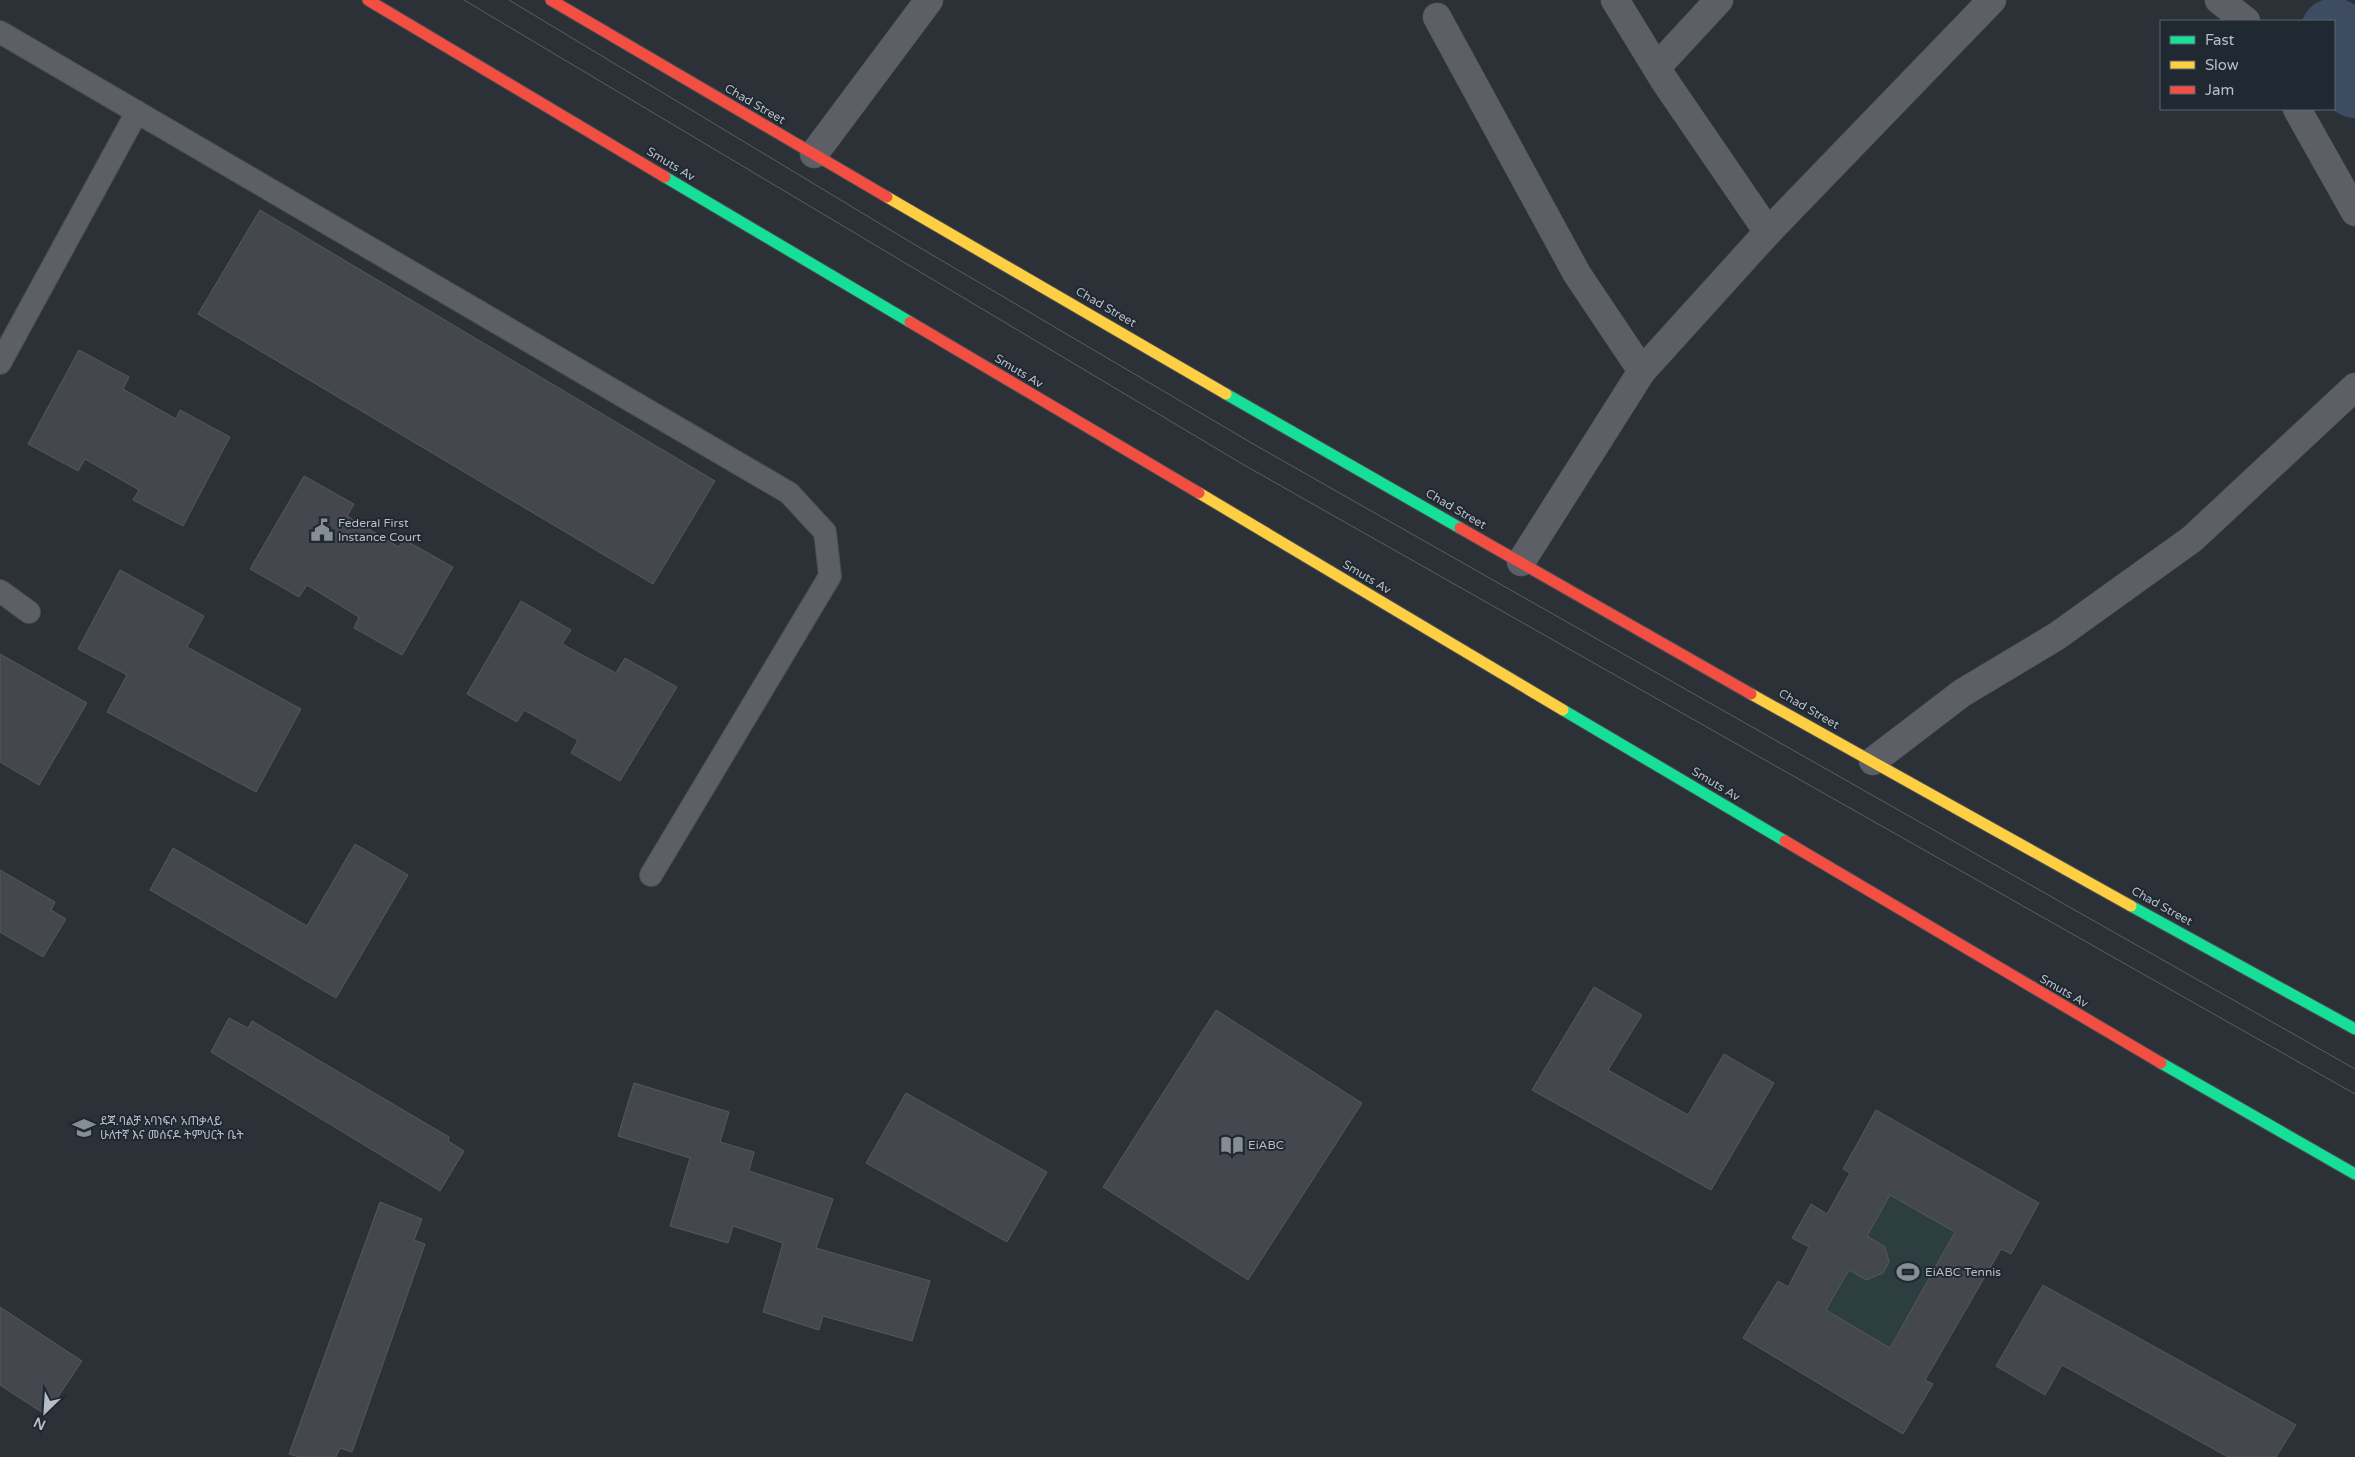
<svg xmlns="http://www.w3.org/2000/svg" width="2355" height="1457" font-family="'Varela Round','Noto Sans Ethiopic',sans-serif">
  <rect width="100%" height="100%" fill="#2c3137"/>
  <polygon fill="#2c3e3f" points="1890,1195 1955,1232 1890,1348 1827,1310 1849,1270 1866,1280 1883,1273 1889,1263 1885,1247 1867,1236"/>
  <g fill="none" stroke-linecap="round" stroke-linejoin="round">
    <polyline stroke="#3d4c60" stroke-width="68" points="2334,32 2355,84"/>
  </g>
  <g fill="#44484e" stroke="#54595f" fill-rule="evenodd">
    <polygon points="260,210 715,481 653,584 198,314"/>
    <polygon points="79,350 129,377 123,389 176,419 180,410 230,437 183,526 133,500 139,490 85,459 78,471 28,444"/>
    <polygon points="304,476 354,504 347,516 399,547 403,539 453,567 402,655 354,628 359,617 307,585 299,597 250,569"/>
    <polygon points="120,570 204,616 187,647 301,709 256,792 107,712 127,675 78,649"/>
    <polygon points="521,601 571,630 562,644 616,673 625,658 677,687 620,781 571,753 578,740 524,710 517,722 467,694"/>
    <polygon points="0,654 87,703 39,785 0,762"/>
    <polygon points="355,844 408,875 336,998 150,890 173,848 307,926"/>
    <polygon points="0,870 55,902 51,910 66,919 43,957 0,932"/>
    <polygon points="1594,987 1642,1015 1608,1070 1688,1115 1724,1054 1774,1083 1711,1190 1532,1090"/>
    <polygon points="1216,1010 1362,1103 1248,1280 1103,1187"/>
    <polygon points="229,1018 248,1028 252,1021 449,1137 448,1141 464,1151 440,1191 211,1052"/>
    <polygon points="634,1083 729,1112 720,1142 754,1152 749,1171 833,1199 816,1248 930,1281 912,1341 823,1316 819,1330 763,1312 783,1243 733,1226 728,1243 670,1226 690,1158 618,1136"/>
    <polygon points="906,1093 1047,1172 1007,1242 866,1163"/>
    <path d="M1876,1110l163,93 -28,51 -10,-5 -76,131 8,4 -30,50 -160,-96 35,-57 10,6 21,-40 -17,-9 19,-34 16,10 23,-41 -7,-4zM1890,1195l65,37 -65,116 -64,-38 23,-40 17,10 17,-7 6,-11 -4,-15 -18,-11z"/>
    <polygon points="380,1202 422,1219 414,1240 425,1244 352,1452 340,1448 336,1457 299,1457 289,1454"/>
    <polygon points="2043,1285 2296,1425 2276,1457 2228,1457 2062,1365 2045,1395 1996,1366"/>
    <polygon points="0,1307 82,1361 46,1415 0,1385"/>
  </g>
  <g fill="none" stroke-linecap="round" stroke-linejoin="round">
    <defs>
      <g id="lane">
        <polyline points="0,32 789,493 825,532 830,576 651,875"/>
        <polyline points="0,363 137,112"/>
        <polyline points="0,591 29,612"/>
      </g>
      <g id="street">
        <polyline points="1615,0 1664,80 1768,232"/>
        <polyline points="2219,0 2246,21"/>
        <polyline points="1437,17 1577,274 1642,371"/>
        <polyline points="1657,67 1719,0"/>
        <polyline points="2297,109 2355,212"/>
        <polyline points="814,154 929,0"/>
        <polyline points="1521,562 1642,371 1768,232 1992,0"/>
        <polyline points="1873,761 1962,693 2057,636 2192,539 2355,387"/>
      </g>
      <g id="fast">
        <polyline points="665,177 910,322"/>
        <polyline points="1226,394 1460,528"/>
        <polyline points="1563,710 1785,841"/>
        <polyline points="2131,906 2355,1029"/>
        <polyline points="2161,1063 2355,1174"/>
      </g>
      <g id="slow">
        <polyline points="887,197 1226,394"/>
        <polyline points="1199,493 1563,710"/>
        <polyline points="1751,694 2131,906"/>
      </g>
      <g id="jam">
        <polyline points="368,0 665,177"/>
        <polyline points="551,0 887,197"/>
        <polyline points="910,322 1199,493"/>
        <polyline points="1460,528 1751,694"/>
        <polyline points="1785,841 2161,1063"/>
      </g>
    </defs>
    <use href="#lane" stroke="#484c50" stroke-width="24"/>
    <use href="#street" stroke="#484c50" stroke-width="29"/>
    <use href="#fast" stroke="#4a4e54" stroke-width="13"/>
    <use href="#slow" stroke="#4a4e54" stroke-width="13"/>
    <use href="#jam" stroke="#4a4e54" stroke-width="13"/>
    <use href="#lane" stroke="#5c6066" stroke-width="22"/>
    <use href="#street" stroke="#5c6066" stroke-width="28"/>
    <use href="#fast" stroke="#16e098" stroke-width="11"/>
    <use href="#slow" stroke="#ffcf43" stroke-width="11"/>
    <use href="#jam" stroke="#f24e42" stroke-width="11"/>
    <g stroke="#5a5f63" stroke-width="1">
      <polyline points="464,0 1244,465 2355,1094"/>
      <polyline points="509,0 912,243 1255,445 2355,1069"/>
    </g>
  </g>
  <defs>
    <symbol id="civic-bare" viewBox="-9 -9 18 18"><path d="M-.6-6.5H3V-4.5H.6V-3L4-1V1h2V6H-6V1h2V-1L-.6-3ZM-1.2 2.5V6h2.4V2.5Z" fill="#868d95" stroke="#202832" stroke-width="2.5" paint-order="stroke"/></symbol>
    <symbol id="school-bare" viewBox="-9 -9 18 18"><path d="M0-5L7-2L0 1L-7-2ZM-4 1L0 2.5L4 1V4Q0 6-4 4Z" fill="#868d95" stroke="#202832" stroke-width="2.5" paint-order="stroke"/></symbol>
    <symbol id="library-bare" viewBox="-9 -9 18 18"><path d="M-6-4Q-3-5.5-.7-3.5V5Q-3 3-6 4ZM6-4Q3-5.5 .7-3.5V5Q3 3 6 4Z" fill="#868d95" stroke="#202832" stroke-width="2.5" paint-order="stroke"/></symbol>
    <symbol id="stadium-bare" viewBox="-9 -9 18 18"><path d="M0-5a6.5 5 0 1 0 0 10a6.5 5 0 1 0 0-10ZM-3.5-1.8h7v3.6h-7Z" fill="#868d95" stroke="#202832" stroke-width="2.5" paint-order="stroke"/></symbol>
  </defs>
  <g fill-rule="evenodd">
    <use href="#civic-bare" x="306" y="514" width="32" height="32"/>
    <use href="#school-bare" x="68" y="1112" width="32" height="32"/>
    <use href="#library-bare" x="1216" y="1129" width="32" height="32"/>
    <use href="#stadium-bare" x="1892" y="1256" width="32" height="32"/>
  </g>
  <g text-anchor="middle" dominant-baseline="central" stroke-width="4" stroke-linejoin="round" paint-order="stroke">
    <g font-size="12" fill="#b7bec8" stroke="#202832">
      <text transform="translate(755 104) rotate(30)">Chad Street</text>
      <text transform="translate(671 164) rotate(31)">Smuts Av</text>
      <text transform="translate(1106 307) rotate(30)">Chad Street</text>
      <text transform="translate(1019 371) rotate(31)">Smuts Av</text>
      <text transform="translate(1456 509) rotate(30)">Chad Street</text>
      <text transform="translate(1367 577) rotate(31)">Smuts Av</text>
      <text transform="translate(1809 709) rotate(30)">Chad Street</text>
      <text transform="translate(1716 784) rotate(31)">Smuts Av</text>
      <text transform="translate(2162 906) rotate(29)">Chad Street</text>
      <text transform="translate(2064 991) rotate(30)">Smuts Av</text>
    </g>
    <g font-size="12" fill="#b7bec8" stroke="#202832" text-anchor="start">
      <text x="338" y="523">Federal First<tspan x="338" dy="14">Instance Court</tspan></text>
      <text x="100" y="1121">ደጃ.ባልቻ አባነፍሶ አጠቃላይ<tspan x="100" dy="14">ሁለተኛ እና መሰናዶ ትምህርት ቤት</tspan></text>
      <text x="1248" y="1145">EiABC</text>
      <text x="1925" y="1272">EiABC Tennis</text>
    </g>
  </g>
  <rect x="2160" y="20" width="175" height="90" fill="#202832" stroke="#5c646e"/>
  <rect x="2170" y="36" width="25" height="8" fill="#16e098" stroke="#5c646e"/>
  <text x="2205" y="45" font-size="15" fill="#b7bec8">Fast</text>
  <rect x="2170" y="61" width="25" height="8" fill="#ffcf43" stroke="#5c646e"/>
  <text x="2205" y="70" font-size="15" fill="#b7bec8">Slow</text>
  <rect x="2170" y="86" width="25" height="8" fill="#f24e42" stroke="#5c646e"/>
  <text x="2205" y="95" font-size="15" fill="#b7bec8">Jam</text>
  <g transform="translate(45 1412) rotate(205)" stroke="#202832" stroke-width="4" paint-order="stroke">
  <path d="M0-4L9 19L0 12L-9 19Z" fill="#b7bec8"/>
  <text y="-8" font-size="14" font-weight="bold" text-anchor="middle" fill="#b7bec8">N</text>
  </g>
</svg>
